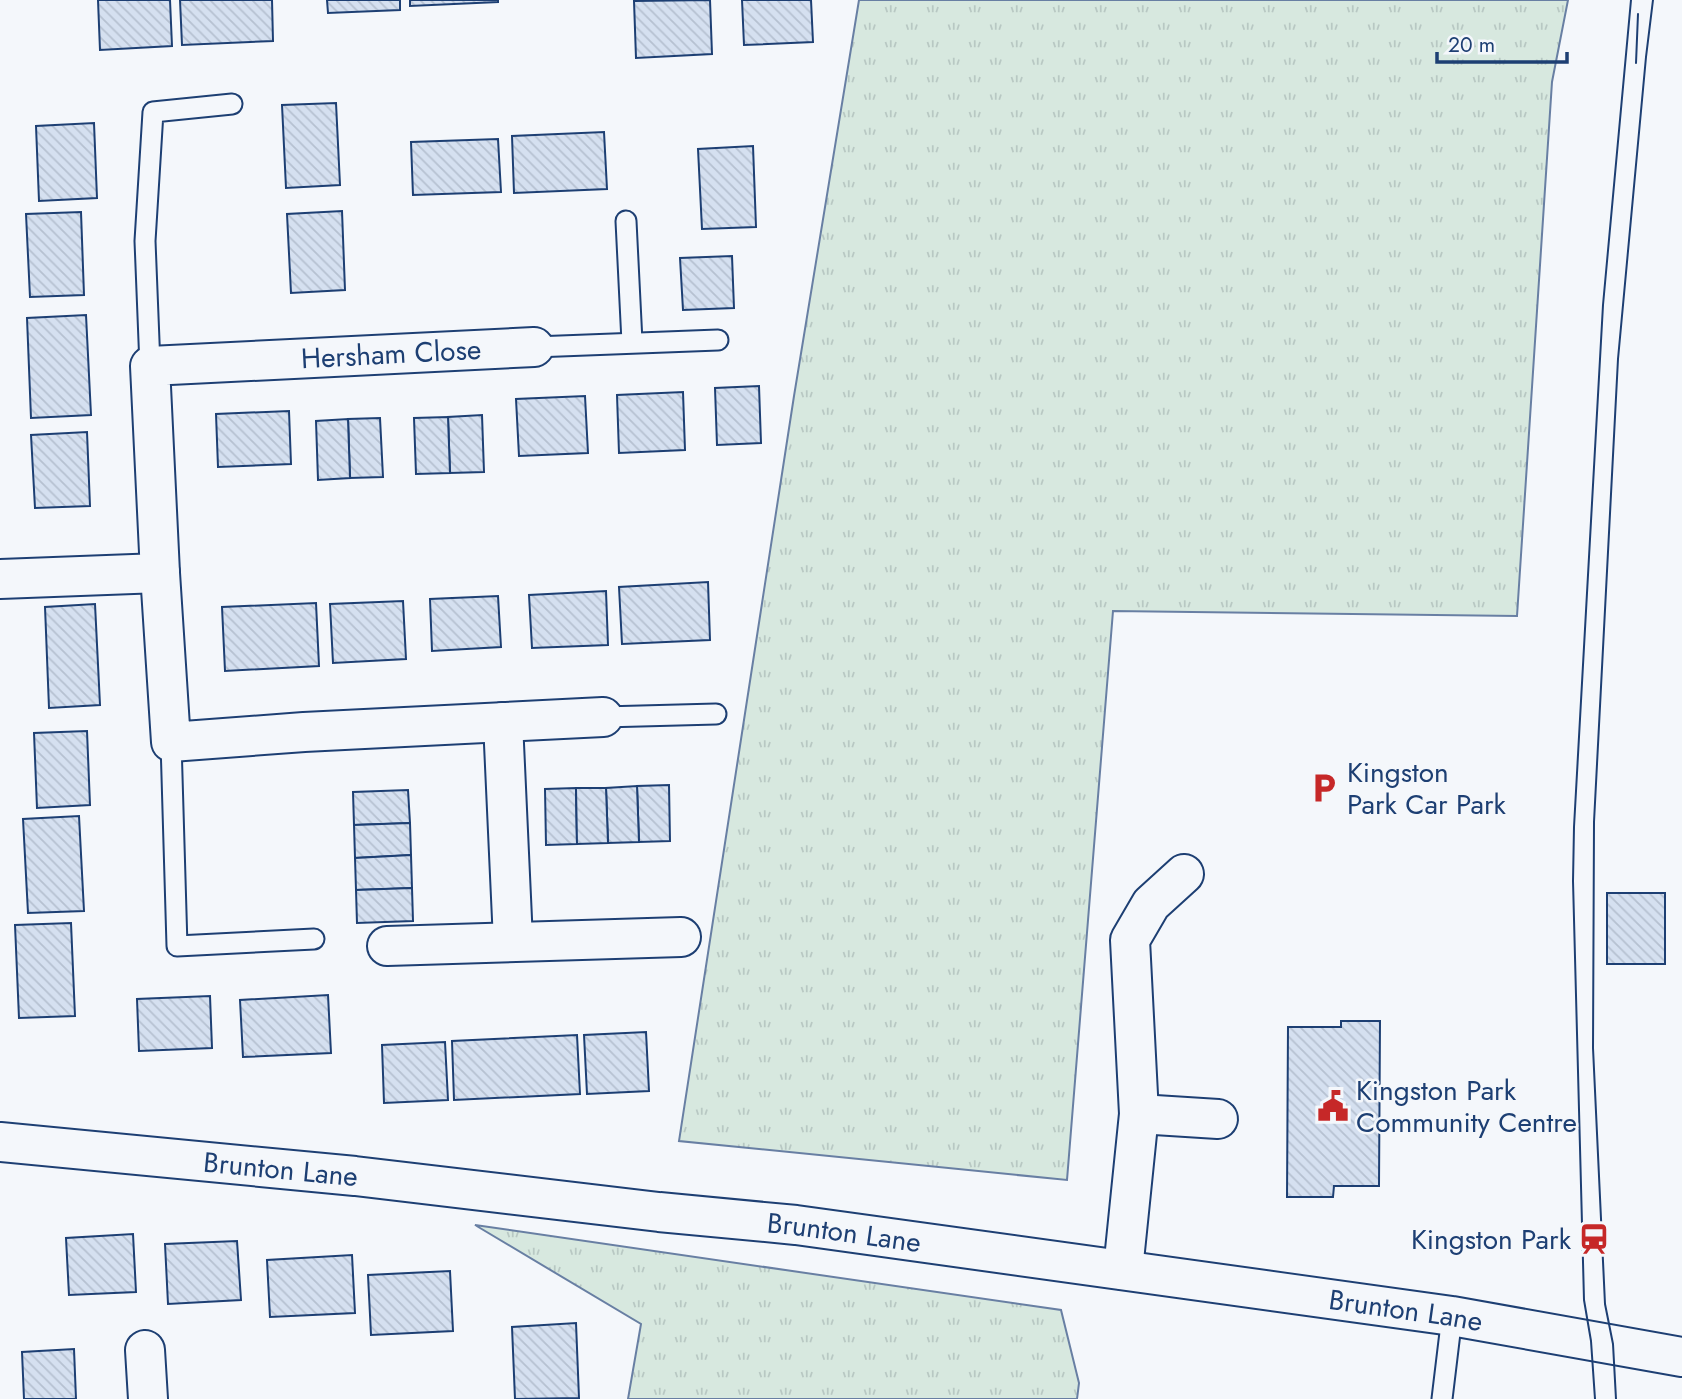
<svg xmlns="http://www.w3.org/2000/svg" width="1682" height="1399" font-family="Jost,sans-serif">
  <defs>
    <pattern id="grass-tufts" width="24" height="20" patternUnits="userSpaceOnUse" patternTransform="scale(1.75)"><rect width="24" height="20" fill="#d7e8df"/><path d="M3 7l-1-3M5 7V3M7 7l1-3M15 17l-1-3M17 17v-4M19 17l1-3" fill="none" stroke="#b8c8c3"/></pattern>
    <pattern id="building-back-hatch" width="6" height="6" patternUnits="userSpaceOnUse" patternTransform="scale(1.75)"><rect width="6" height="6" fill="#d5e0f0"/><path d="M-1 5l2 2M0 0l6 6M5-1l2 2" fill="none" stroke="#b6c1d1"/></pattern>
  </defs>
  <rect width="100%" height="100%" fill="#f4f7fb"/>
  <g fill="url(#grass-tufts)" stroke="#687fa3" stroke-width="2">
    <polygon points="859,0 1568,0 1552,82 1517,616 1113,611 1067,1180 679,1141 794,396"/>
    <polygon points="475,1225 1061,1310 1079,1383 1077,1399 628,1399 641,1324"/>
  </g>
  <g fill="url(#building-back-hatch)" stroke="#1d3f73" stroke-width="2">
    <polygon points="98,0 170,0 172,46 100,50"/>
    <polygon points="180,0 272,0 273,41 182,45"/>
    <polygon points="327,0 400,0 400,10 328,13"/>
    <polygon points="410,0 498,0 498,2 410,6"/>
    <polygon points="710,0 712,54 636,58 634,1"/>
    <polygon points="742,0 811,0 813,42 744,45"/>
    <polygon points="336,103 340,185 286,188 282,105"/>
    <polygon points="94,123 97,198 39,201 36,126"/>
    <polygon points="604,132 607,189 514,193 512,136"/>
    <polygon points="498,139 501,192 413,195 411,142"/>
    <polygon points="753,146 756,227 702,229 698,149"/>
    <polygon points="342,211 345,290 291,293 287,214"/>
    <polygon points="81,212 84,295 30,297 26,214"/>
    <polygon points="732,256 734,308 683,310 680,258"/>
    <polygon points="86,315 91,415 31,418 27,318"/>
    <polygon points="759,386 761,443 717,445 715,388"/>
    <polygon points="683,392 685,450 619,453 617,395"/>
    <polygon points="585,396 588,453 519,456 516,399"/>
    <polygon points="289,411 291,464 218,467 216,414"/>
    <polygon points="482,415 484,472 450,473 448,417"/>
    <polygon points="448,417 450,473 416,474 414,418"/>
    <polygon points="380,418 383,477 350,478 348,419"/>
    <polygon points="348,419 350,478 318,480 316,421"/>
    <polygon points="87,432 90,506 35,508 31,435"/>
    <polygon points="708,582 710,640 622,644 619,587"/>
    <polygon points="606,591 608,645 532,648 529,595"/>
    <polygon points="498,596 501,647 432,651 430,599"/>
    <polygon points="403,601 406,659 333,663 330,604"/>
    <polygon points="316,603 319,666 225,671 222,607"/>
    <polygon points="95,604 100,705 49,708 45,607"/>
    <polygon points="87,731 90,805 37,808 34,733"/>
    <polygon points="669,785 670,841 639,842 637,786"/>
    <polygon points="637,786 639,842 608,843 606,788"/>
    <polygon points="576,788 577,844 546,845 545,789"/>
    <polygon points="576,788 606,788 608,843 577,844"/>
    <polygon points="408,790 410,823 354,825 353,792"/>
    <polygon points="79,816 84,911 28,913 23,819"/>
    <polygon points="410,823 411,855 355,858 354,825"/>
    <polygon points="411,855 412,888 356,890 355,858"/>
    <polygon points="412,888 413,921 357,923 356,890"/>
    <rect x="1607" y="893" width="58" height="71"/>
    <polygon points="71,923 75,1016 19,1018 15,925"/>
    <polygon points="328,995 331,1053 243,1057 240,1000"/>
    <polygon points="210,996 212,1048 139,1051 137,999"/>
    <polygon points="1341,1021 1380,1021 1379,1186 1334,1186 1333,1197 1287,1197 1288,1027 1341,1027"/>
    <polygon points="646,1032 649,1091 587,1094 584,1035"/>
    <polygon points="577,1035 580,1094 454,1100 452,1041"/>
    <polygon points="445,1042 448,1100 384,1103 382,1045"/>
    <polygon points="133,1234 136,1292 69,1295 66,1238"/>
    <polygon points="237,1241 241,1300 168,1304 165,1244"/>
    <polygon points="352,1255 355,1313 270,1317 267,1260"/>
    <polygon points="450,1271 453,1331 371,1335 368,1275"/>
    <polygon points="576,1323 579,1398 515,1399 512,1327"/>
    <polygon points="74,1349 76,1399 24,1399 22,1352"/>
  </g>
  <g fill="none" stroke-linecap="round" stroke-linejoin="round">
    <defs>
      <g id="service">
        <polyline points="626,221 632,342"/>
        <polyline points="534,347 718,340"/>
        <polyline points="150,366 145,241 153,112 232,104"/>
        <polyline points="603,717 716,714"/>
        <polyline points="171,742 177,946 314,939"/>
        <polyline points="1442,1399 1452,1316"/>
      </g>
      <g id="minor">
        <polyline points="534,347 150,366 160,573 171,742 304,732 603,717"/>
        <polyline points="0,579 160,573"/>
        <polyline points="503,722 513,941"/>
        <polyline points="387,946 681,937"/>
        <polyline points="1139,1114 1218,1119"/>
        <polyline points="1123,1270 1139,1114 1130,940 1151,904 1184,874"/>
        <polyline points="145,1350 148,1399"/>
      </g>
      <g id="tertiary">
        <path id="s1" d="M0,1142l355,34 304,36 137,13 656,91 230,41"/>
      </g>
    </defs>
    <use href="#service" stroke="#1d3f73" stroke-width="23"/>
    <use href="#minor" stroke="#1d3f73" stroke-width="42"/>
    <use href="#tertiary" stroke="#1d3f73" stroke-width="42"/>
    <use href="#service" stroke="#f4f7fb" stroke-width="19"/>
    <use href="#minor" stroke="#f4f7fb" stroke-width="38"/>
    <use href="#tertiary" stroke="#f4f7fb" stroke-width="38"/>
    <g stroke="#1d3f73" stroke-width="2">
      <polyline points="1636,63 1638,14"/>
      <polyline points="1595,1399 1591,1341 1584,1300 1573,881 1574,827 1603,305 1631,0"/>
      <polyline points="1616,1399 1613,1344 1605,1304 1593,1048 1594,822 1618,359 1646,57 1653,0"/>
    </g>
  </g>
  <defs>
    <symbol id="parking-bare" viewBox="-9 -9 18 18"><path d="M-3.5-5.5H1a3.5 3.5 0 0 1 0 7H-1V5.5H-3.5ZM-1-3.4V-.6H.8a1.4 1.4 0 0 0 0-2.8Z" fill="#c62828" stroke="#f4f7fb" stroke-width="2.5" paint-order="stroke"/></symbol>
    <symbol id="civic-bare" viewBox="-9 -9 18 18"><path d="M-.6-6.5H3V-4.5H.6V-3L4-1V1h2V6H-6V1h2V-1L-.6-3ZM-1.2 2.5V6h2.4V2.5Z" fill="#c62828" stroke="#f4f7fb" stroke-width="2.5" paint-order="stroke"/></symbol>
    <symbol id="station-bare" viewBox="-9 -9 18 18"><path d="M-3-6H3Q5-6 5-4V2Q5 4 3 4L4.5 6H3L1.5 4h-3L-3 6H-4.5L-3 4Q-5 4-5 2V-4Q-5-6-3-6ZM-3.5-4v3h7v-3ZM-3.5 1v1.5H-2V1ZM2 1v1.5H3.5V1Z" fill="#c62828" stroke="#f4f7fb" stroke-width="2.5" paint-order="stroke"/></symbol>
  </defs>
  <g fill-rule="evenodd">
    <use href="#parking-bare" x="1302" y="766" width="44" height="44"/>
    <use href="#civic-bare" x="1311" y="1084" width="44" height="44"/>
    <use href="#station-bare" x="1572" y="1217" width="44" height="44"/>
  </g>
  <g text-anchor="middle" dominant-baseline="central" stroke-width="5" stroke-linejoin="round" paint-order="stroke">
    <g font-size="28" fill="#1d3f73" stroke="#f4f7fb">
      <text transform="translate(391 354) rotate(-3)">Hersham Close</text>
      <text stroke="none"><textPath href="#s1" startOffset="282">Brunton Lane</textPath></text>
      <text stroke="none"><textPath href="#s1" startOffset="849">Brunton Lane</textPath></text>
      <text stroke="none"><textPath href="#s1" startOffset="1416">Brunton Lane</textPath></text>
    </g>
    <g font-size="28" fill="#1d3f73" stroke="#f4f7fb" text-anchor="start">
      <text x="1347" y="772">Kingston<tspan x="1347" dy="32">Park Car Park</tspan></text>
      <text x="1356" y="1090">Kingston Park<tspan x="1356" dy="32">Community Centre</tspan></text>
      <text x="1571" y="1239" text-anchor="end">Kingston Park</text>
    </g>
  </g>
  <path d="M1437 52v10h130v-10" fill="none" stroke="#1d3f73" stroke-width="3.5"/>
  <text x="1448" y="52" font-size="21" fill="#1d3f73" stroke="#f4f7fb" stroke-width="5" paint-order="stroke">20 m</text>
</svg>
